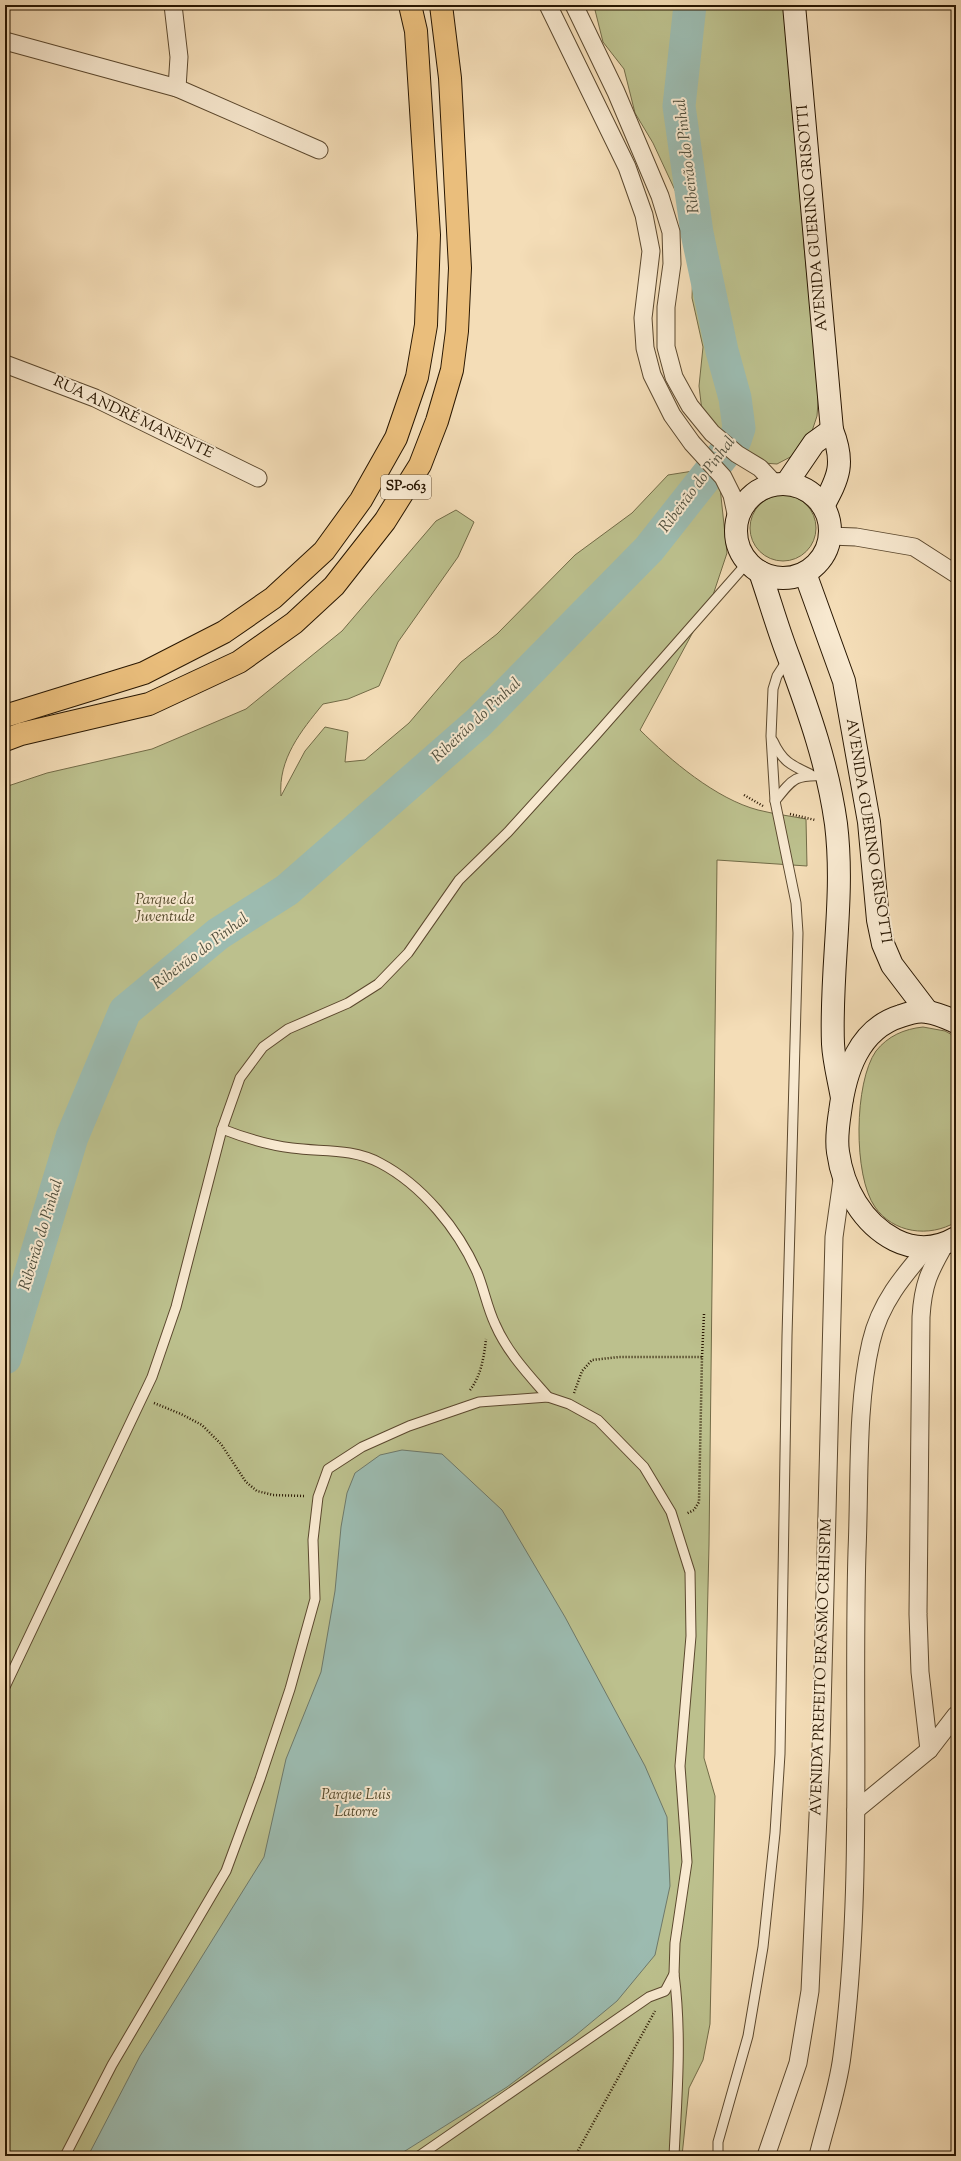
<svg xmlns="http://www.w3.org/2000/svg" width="961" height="2161" font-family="'Sorts Mill Goudy',serif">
  <rect width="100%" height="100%" fill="#f4ddb7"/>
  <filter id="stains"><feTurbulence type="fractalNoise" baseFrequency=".005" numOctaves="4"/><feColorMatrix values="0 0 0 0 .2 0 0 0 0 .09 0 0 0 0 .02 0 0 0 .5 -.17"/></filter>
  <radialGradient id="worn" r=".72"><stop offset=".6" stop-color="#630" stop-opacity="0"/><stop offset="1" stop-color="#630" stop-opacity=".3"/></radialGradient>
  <g fill="#bcc08d" stroke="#726b47">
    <polygon points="592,5 784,5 795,87 804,246 819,388 817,416 809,440 796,454 777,464 763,463 715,430 702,411 699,386 703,347 692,298 694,231 653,143 635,113 624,69 603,42 595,10"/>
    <path d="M693,471l27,16 7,66 -14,42 -73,135c30,30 76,69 118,80 16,4 32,6 48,9l1,47 -90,-6 -8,685 -5,213 11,38 -5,228 -7,36 -14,28 -7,68h-677v-1369l42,-14 105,-24 94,-40 96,-78 94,-110 20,-11 18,12 -16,35 -60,85 -19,44 -31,13 -25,5c-22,27 -45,55 -42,92l24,-45 20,-24 23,5 -3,30 20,-2 44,-37 52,-61 36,-28 78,-79 57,-42 36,-38z"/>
    <circle cx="783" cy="528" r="33"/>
    <path d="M923,1027l22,4 11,6v185c-27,16 -63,11 -81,-15 -22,-31 -21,-125 1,-156 12,-15 28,-22 47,-24z"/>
  </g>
  <polygon fill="#9cbbb0" stroke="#6e796a" points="402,1450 442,1454 502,1510 565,1617 645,1766 667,1817 670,1886 655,1955 617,2001 576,2035 507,2087 397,2156 88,2156 140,2056 264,1857 286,1759 321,1672 335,1591 341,1527 347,1493 355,1473 380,1455"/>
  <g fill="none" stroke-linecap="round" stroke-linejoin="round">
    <polyline stroke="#9cbbb0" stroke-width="33" points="5,1358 72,1137 125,1011 218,934 287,890 478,723 649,549 735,440 739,428 735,398 722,351 697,233 679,106 690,5"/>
    <defs>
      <g id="lane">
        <path d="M773,741c9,20 18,24 37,33"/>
        <path d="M775,801c18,-23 21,-27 51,-25"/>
        <path d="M222,1129c23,9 45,16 70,19 30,4 60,0 88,15 42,22 78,66 97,109 7,17 10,35 18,52 12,28 33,50 53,73"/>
        <polyline points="5,1687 152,1377 176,1307 222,1129 240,1078 263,1047 288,1029 348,1003 378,984 408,953 459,880 508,832 595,736 748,562"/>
        <polyline points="65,2156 112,2065 226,1871 260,1779 290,1689 315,1599 313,1540 318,1497 328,1469 362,1447 409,1426 479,1402 548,1397 569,1404 598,1420 644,1467 671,1512 690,1572 691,1636 680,1766 687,1862 675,1943 674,1974 665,1991 649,1997 419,2156"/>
        <path d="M674,2156c3,-61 8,-121 0,-182"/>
        <polyline points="718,2156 718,2142 748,2036 763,1947 775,1833 780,1754 787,1336 798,933 796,903 775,801 771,736 773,689 777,676 788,659"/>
      </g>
      <g id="street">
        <polyline points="173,5 179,57 177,88"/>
        <polyline points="548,5 627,167 644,215 651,251 643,318 645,348 652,375 672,415 692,443 723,477 732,495 737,518"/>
        <polyline points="574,5 616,92 660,196 671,232 672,264 666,307 666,347 674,377 690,406 712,433 737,454 760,468 776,485"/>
        <polyline points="5,41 177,88 319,150"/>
        <polyline points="5,364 95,398 258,478"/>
        <polyline points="830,536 856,537 914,547 956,574"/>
        <path d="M929,1750l-9,-78 -2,-58 3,-297c2,-33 8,-45 24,-73"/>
        <polyline points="856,1810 929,1750 956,1715"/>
        <polyline points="766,2156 798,2063 810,1991 821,1750 834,1237 843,1173"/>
        <path d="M818,2156c8,-33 20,-67 24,-100 22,-167 10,-337 15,-505 3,-67 -1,-145 14,-209 9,-39 32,-66 57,-95"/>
      </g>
      <g id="secondary">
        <path d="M794,5l38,425c13,33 7,47 -9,76"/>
        <polyline points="786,484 814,443 832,430"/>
        <circle cx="783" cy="531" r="47"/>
        <path d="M760,572c10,29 18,58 29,86 20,54 39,108 47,166 9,73 -6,146 -3,220 1,18 6,36 9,54"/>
        <polyline points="805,573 844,681 869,822 878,920 883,944 892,965 927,1011"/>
        <path d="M956,1022c-9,-4 -19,-9 -29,-10 -9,-2 -18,1 -26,4 -43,13 -56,57 -61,96 -2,13 -4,27 -2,40 5,36 24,71 57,88 20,10 42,9 61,-2"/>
      </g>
      <g id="highway">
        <polyline points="5,716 144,673 224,632 273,598 324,551 361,500 396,438 417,377 426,325 429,235 416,31 410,5"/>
        <polyline points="5,740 21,734 149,704 239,662 294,623 334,586 385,521 420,465 437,421 452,370 457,331 460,268 450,78 441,5"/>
      </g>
    </defs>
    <use href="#lane" stroke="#5b482e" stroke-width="11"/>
    <use href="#street" stroke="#5b482e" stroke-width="19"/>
    <use href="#secondary" stroke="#281601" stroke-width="24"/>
    <use href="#highway" stroke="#281601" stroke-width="24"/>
    <g stroke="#281601" stroke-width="2.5" stroke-dasharray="1 2" stroke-linecap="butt">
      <polyline points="744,795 763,806"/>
      <polyline points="790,814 815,820"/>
      <polyline points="702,1357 704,1314"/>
      <path d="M470,1390c11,-14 14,-33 16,-51"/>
      <polyline points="574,1393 582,1371 592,1360 619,1357 702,1357 699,1502 694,1510 686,1514"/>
      <polyline points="154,1403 181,1414 202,1425 221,1444 246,1482 257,1491 273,1495 304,1496"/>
      <polyline points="575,2156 655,2011"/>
    </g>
    <use href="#lane" stroke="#f8e9d0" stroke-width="9"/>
    <use href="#street" stroke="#f8e9d0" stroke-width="17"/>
    <use href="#secondary" stroke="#f8e9d0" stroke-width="22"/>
    <use href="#highway" stroke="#eabe7c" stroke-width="22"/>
  </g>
  <g text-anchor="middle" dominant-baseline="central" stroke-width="4" stroke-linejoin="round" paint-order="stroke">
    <rect fill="#f8e9d0" stroke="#66553f" stroke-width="1" x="381" y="475" width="50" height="24" rx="3"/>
    <g font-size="14" font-weight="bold" fill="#281601">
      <text x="406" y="487">SP-063</text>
    </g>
    <g font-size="15" fill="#281601" stroke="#f8e9d0">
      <text transform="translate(813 218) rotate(-95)">AVENIDA GUERINO GRISOTTI</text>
      <text transform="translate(133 418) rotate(25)">RUA ANDRÉ MANENTE</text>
      <text transform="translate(868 831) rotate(81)">AVENIDA GUERINO GRISOTTI</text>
      <text transform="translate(822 1667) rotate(-88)">AVENIDA PREFEITO ERASMO CRHISPIM</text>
    </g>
    <g font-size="15" font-style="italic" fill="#54492b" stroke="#f8e9d0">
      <text x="165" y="900">Parque da<tspan x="165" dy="17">Juventude</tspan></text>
      <text x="356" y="1795">Parque Luis<tspan x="356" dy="17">Latorre</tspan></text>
    </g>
    <g font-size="16" font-style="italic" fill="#51503e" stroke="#f8e9d0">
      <text transform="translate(688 156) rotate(-97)">Ribeirão do Pinhal</text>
      <text transform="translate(698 485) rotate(-53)">Ribeirão do Pinhal</text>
      <text transform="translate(477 721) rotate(-43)">Ribeirão do Pinhal</text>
      <text transform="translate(201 952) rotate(-37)">Ribeirão do Pinhal</text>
      <text transform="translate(42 1235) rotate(-73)">Ribeirão do Pinhal</text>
    </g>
  </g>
  <rect width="961" height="2161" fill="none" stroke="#f4ddb7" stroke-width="20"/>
  <rect x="6" y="6" width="949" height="2149" fill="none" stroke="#281601" stroke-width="2"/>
  <rect x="10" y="10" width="941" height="2141" fill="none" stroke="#281601"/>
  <rect width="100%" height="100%" filter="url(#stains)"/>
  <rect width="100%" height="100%" fill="url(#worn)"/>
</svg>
